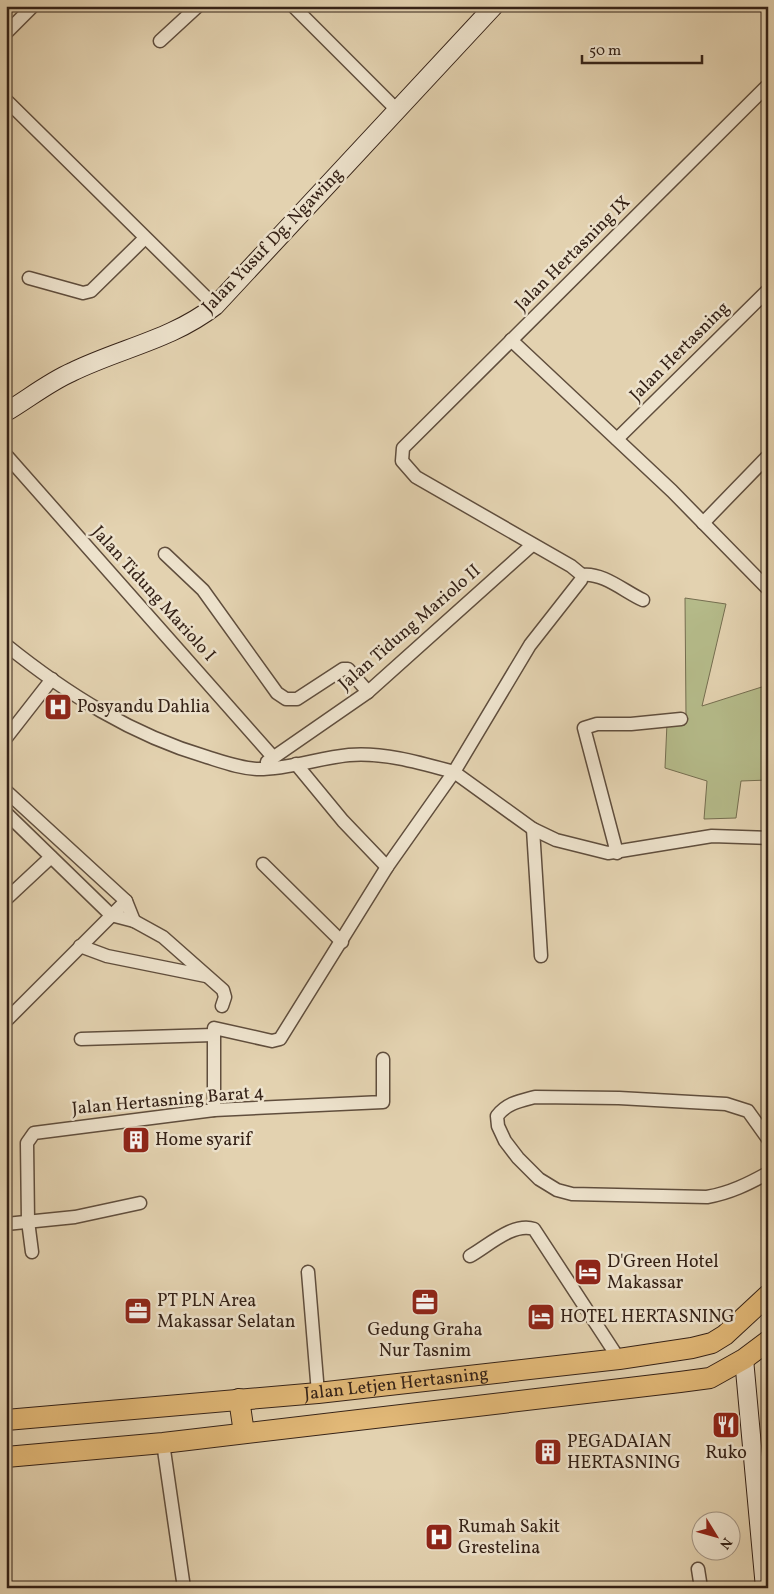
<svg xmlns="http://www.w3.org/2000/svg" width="774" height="1594" font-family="Vollkorn,serif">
  <rect width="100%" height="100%" fill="#e3d2b0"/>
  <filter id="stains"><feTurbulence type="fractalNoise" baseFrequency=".004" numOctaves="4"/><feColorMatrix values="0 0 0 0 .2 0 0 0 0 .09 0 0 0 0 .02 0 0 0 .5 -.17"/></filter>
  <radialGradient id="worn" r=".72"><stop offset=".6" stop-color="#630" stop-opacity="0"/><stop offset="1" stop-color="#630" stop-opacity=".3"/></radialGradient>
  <polygon fill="#b5bb8a" stroke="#756e50" points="685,598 726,604 702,706 768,685 768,780 741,781 736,818 704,819 707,781 665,768 667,723 686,716"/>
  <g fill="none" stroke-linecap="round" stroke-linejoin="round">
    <defs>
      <g id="street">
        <polyline points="293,6 397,110"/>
        <polyline points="6,33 33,6"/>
        <polyline points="160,41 198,6"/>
        <polyline points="6,100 215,306"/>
        <polyline points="29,278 83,293 91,291 144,239"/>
        <polyline points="511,340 672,491 768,589"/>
        <polyline points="617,439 768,290"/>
        <polyline points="6,455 273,757"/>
        <polyline points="703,523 768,456"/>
        <polyline points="165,554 203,590 277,693 286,699 297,699 343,669 348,669 368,692"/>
        <path d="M582,575c21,-3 43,17 61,25"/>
        <path d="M6,645c61,49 126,90 201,112 16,5 35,12 52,12 30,0 60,-11 90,-14 35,-3 72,8 105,17l79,57 23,11 52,13 104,-17 56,2"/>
        <polyline points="6,738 52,679"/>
        <polyline points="267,762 368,692 532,545"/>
        <polyline points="296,764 343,821 387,867"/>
        <polyline points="6,791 126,901 134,921"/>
        <polyline points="6,813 111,915 134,921 163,937 223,990 225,997 222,1006"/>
        <polyline points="533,829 541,956"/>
        <polyline points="617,853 584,728 597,724 631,724 681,719"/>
        <polyline points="263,864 342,942"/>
        <polyline points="6,899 51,857"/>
        <polyline points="80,946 107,956 206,976"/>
        <polyline points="6,1021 126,901"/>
        <polyline points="81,1039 213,1035"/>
        <polyline points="214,1110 214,1028 272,1041 280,1039 387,867 454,772 530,645 581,580 582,575 571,566 416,477 402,461 403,448 768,85"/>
        <path d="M768,1139l-20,-28 -22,-7 -107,-6 -84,-1c-15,4 -28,6 -38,19l1,10 7,15 13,17 21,21 18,11 15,4 135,3c23,-4 41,-13 61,-24"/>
        <polyline points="6,1224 75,1217 140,1203"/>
        <polyline points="32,1252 28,1221 27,1143 34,1133 214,1110 383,1102 383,1059"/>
        <path d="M470,1256c18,-10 43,-34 64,-27l85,130"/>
        <polyline points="308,1272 318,1393"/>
        <polyline points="163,1443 184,1588"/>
        <polyline points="698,1569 701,1588"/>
      </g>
      <g id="secondary">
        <path d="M6,412c22,-13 43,-30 66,-40 49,-24 99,-32 143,-66l279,-300"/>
        <polyline points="744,1359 765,1588"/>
      </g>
      <g id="primary">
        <polyline points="239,1399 244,1433"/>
        <path id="s1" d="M6,1420l312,-27 301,-34 73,-11 20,-5 13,-8 43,-40"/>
        <polyline points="6,1457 163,1443 680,1382 710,1378 744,1359 768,1341"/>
      </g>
    </defs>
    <use href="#street" stroke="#604e3d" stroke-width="15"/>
    <use href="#secondary" stroke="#352217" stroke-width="20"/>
    <use href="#primary" stroke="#352217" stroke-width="22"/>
    <use href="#street" stroke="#ede2cc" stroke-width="12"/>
    <use href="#secondary" stroke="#ede2cc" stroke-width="18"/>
    <use href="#primary" stroke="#e2b978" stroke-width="20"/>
  </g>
  <defs>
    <symbol id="hospital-square" viewBox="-11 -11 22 22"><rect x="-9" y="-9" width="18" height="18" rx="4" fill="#8f2418" stroke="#ede2cc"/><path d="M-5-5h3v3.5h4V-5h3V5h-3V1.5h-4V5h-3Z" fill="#fff"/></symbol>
    <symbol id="building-square" viewBox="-11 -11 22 22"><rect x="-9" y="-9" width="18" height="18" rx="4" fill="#8f2418" stroke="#ede2cc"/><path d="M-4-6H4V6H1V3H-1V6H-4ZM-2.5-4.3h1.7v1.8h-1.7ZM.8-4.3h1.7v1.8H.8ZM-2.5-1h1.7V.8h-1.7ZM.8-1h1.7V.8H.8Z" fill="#fff"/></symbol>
    <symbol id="hotel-square" viewBox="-11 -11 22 22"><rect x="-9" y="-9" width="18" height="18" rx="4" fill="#8f2418" stroke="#ede2cc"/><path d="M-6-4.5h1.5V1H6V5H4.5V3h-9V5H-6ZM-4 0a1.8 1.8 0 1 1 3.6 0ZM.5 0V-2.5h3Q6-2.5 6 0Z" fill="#fff"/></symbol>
    <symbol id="office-square" viewBox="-11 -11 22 22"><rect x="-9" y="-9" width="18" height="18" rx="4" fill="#8f2418" stroke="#ede2cc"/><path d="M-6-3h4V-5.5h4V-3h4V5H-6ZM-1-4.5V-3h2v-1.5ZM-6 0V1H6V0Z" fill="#fff"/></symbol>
    <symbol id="restaurant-square" viewBox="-11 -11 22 22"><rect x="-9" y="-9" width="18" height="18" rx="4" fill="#8f2418" stroke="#ede2cc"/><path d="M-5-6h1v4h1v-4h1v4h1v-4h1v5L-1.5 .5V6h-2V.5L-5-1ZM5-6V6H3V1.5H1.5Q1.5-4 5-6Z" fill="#fff"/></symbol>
  </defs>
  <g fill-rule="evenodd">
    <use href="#hospital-square" x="42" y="691" width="32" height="32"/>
    <use href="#building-square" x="120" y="1124" width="32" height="32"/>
    <use href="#hotel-square" x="572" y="1256" width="32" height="32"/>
    <use href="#office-square" x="409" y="1286" width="32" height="32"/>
    <use href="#office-square" x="122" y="1295" width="32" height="32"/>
    <use href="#hotel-square" x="525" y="1301" width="32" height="32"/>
    <use href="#restaurant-square" x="710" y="1409" width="32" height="32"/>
    <use href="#building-square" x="532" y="1436" width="32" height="32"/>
    <use href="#hospital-square" x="423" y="1521" width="32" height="32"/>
  </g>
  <g text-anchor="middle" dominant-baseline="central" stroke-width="5" stroke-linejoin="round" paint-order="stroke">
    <g font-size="18" fill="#352217" stroke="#ede2cc">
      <text transform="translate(273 241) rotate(-46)">Jalan Yusuf Dg. Ngawing</text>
      <text transform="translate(573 254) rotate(-45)">Jalan Hertasning IX</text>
      <text transform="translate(680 352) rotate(-45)">Jalan Hertasning</text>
      <text transform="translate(153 594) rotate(48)">Jalan Tidung Mariolo I</text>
      <text transform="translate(410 628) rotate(-41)">Jalan Tidung Mariolo II</text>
      <text transform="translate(168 1101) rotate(-5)">Jalan Hertasning Barat 4</text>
      <text stroke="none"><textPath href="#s1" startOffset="392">Jalan Letjen Hertasning</textPath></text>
    </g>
    <g font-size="18" fill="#352217" stroke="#ede2cc" text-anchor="start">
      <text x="77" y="707">Posyandu Dahlia</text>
      <text x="155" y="1140">Home syarif</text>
      <text x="607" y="1262">D'Green Hotel<tspan x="607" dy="21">Makassar</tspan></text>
      <text x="157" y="1301">PT PLN Area<tspan x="157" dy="21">Makassar Selatan</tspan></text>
      <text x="560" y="1317">HOTEL HERTASNING</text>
      <text x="425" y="1330" text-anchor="middle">Gedung Graha<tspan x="425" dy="21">Nur Tasnim</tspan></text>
      <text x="567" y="1442">PEGADAIAN<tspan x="567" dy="21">HERTASNING</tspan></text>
      <text x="726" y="1453" text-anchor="middle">Ruko</text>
      <text x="458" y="1527">Rumah Sakit<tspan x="458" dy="21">Grestelina</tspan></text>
    </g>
  </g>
  <rect width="774" height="1594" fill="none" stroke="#e3d2b0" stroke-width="25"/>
  <rect x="8" y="8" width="759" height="1579" fill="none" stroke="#352217" stroke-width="2.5"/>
  <rect x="12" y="12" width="749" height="1569" fill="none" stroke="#352217"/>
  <g transform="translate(716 1536) rotate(127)"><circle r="24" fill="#ede2cc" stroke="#a39584"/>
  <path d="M0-4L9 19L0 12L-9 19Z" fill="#8f2418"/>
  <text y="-8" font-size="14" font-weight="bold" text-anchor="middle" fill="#352217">N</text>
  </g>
  <path d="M582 55v8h120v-8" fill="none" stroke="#352217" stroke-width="2.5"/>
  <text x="589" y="55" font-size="15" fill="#352217" stroke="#ede2cc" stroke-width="4" paint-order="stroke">50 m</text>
  <rect width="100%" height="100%" filter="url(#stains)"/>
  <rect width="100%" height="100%" fill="url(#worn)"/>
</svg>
